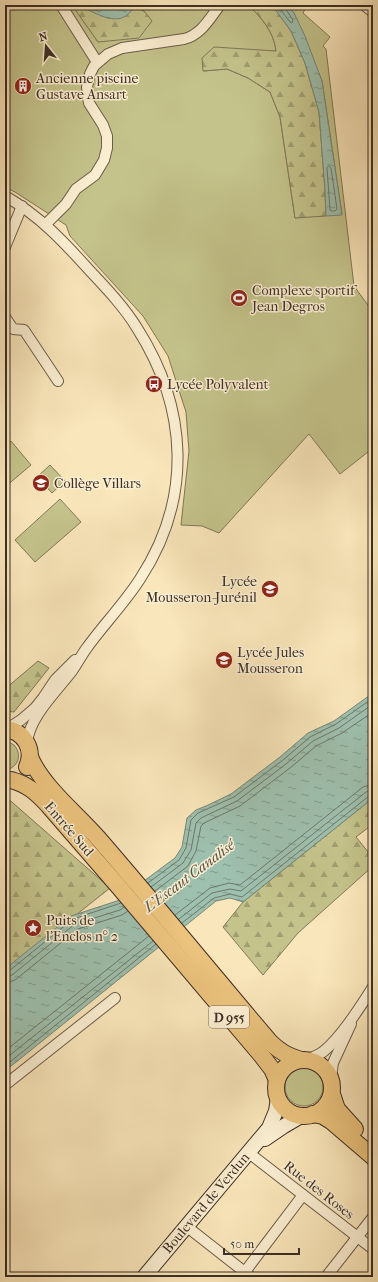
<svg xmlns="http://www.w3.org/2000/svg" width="378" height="1282" font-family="'IM FELL French Canon',serif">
  <defs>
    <pattern id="forest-firs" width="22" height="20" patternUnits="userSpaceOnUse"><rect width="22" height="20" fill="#c4c38b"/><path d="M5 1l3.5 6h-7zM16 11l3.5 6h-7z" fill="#a09f71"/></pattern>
    <pattern id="water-ripples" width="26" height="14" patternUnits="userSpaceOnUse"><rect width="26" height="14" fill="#9ec0ae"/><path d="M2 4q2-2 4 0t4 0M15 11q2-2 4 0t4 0" fill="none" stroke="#829c8d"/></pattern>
  </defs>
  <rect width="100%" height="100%" fill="#f9e6ba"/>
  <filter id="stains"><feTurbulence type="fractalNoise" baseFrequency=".005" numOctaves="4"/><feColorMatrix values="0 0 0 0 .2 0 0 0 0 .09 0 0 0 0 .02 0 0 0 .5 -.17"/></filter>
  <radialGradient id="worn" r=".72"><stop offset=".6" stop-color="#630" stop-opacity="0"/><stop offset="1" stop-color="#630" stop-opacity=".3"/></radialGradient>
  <g fill="#c4c38b" stroke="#807858">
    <path d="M5,5h73l-4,2 24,35 47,-30 -10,-6 1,-1h112c14,13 26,27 28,46l-24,-1 -48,21 23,-2 21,9 22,14 10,25 15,101 47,-4 -20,-133 -28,-68 -7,-8h20l-4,8 27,24 -7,9 3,3 28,237 19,26v136l-33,26 -31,-40 -90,99 -17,-7 -21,-1 8,-74 -3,-39 -18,-56 -25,-40 -73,-80 -4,-11 -51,-33 -10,-5z"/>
    <polygon points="98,5 126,5 121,9 103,7"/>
    <polygon points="11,441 31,465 5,487 5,447"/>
    <polygon points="50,465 65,481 52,493 37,477"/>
    <polygon points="60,499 81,522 35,562 15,540"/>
    <path d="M5,740l9,5c9,10 4,23 -9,25z"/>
    <circle cx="304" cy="1087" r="19"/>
  </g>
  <g fill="url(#forest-firs)" stroke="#807858">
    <polygon points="78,5 108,18 126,16 135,6 145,12 152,21 139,38 98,42 74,8"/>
    <path d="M248,5h24l19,26 14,32 14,49 6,78 1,26 -31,2 -15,-101 -10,-25 -22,-14 -21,-9 -24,2 -1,-13 12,-11 62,4c-2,-19 -14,-33 -28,-46z"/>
    <polygon points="38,661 49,668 14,712 5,711 5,689"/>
    <polygon points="5,796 110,888 5,971"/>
    <polygon points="373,798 373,824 356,837 373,858 373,866 298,933 263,975 223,927 243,902"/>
  </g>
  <g fill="url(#water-ripples)" stroke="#778677">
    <path d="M78,5c15,-1 29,2 43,4l5,-4h10c-3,3 -5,7 -9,10 -13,11 -35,-4 -49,-10z"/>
    <polygon points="272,5 287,5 294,13 305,36 322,81 342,215 326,216 325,190 319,112 305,63 291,31"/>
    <polygon points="373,693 373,798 243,902 230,898 216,901 5,1071 5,969 71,916 117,901 175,858 182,847 187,818 196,810 206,806 231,794 280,757 308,733 334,721"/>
  </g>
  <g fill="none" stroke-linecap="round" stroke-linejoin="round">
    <g stroke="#6e776a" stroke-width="1">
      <polyline points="277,5 290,22 292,23 293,20 285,8 284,5"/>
      <polygon points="329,166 331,168 337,209 335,211 331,211 330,210 327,168"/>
      <polyline points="148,883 179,860 186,848 191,820 198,813 234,797 283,760 310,737 336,724 373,698"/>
      <polyline points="151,887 183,863 191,850 196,823 201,818 237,801 286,764 313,741 339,728 373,704"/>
      <polyline points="155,891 188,866 196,851 201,826 204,823 240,806 290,768 316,746 342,733 373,712"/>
      <polyline points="175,915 210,888 229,883 240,885 363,787 373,784"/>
      <polyline points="179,919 212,893 230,889 241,891 366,792 373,790"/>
      <polyline points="182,923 214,898 230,894 242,897 369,796 373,795"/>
      <polyline points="5,972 9,971 73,919 121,903"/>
      <polyline points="5,977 12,975 75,924 120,910 124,907"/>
      <polyline points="5,983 15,980 78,929 122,915 128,911"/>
      <polyline points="5,1051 149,936"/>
      <polyline points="5,1059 153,941"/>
      <polyline points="5,1066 156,944"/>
    </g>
    <defs>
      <g id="street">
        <polyline points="61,5 97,62"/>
        <polyline points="364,5 373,12"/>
        <path d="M5,196c35,20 59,46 86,76 16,17 33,35 46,56 51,80 56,170 3,251 -16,25 -37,46 -54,70 -5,7 -9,15 -14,22 -15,20 -43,46 -45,72"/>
        <path d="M46,224l20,-20 10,-15 19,-14 9,-15 3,-12v-12l-4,-11 -14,-22 -1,-5 -1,-11 3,-13 4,-8 14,-12 14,-6 62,-9c17,-4 26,-21 36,-34"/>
        <polyline points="5,247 22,206"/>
        <polyline points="5,317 13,329 24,330 58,381"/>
        <polyline points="7,729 21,720 35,708 43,698 55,680 75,660"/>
        <path d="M307,1060c6,-3 12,-5 17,-9 18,-15 36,-44 49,-64"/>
        <polyline points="331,1077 333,1063 351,1024"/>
        <polyline points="5,1085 115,998"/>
        <polyline points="249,1153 373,1249"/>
        <polyline points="186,1226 251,1277"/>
        <polyline points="241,1277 303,1195"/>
        <polyline points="326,1277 373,1217"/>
      </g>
      <g id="secondary">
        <polyline points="265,1139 284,1126 301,1116"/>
        <polyline points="144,1277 269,1128 276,1111 278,1098"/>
      </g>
      <g id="primary">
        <path d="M5,729c19,2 30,20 22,38"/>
        <path d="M30,757c12,29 47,57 68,81 58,67 115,137 172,204 10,10 18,14 31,18"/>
        <path d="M11,780c16,4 26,13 37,25l71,82 143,169 10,13 5,11"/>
        <circle cx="304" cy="1088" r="28"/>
        <polyline points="332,1094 337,1109 355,1129"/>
        <polyline points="313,1114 323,1116 331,1121 373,1157"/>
      </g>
    </defs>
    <use href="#street" stroke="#6c5c4a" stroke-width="12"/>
    <use href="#secondary" stroke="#3d2e25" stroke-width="16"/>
    <use href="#primary" stroke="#3d2e25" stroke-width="18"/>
    <use href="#street" stroke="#fbefd2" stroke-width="10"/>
    <use href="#secondary" stroke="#fbefd2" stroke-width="14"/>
    <use href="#primary" stroke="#ecc37d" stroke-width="16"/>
  </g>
  <defs>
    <symbol id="building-disc" viewBox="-11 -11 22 22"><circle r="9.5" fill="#8f2418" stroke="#fbefd2"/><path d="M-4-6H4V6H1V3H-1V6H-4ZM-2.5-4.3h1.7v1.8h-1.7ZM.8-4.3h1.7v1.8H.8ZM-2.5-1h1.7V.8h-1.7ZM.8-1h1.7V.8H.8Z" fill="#fff"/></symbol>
    <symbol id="stadium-disc" viewBox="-11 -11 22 22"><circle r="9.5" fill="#8f2418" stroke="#fbefd2"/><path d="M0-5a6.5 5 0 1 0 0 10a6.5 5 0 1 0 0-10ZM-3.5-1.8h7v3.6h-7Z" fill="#fff"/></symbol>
    <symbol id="bus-disc" viewBox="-11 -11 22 22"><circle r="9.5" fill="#8f2418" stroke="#fbefd2"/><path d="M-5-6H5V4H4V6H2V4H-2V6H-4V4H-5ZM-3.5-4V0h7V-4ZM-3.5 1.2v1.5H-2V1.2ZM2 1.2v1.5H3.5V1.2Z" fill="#fff"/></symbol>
    <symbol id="school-disc" viewBox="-11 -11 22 22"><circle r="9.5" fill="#8f2418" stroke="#fbefd2"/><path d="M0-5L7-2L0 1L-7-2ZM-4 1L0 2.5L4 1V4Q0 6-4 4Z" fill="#fff"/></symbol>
    <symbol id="sight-disc" viewBox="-11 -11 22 22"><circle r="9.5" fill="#8f2418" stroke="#fbefd2"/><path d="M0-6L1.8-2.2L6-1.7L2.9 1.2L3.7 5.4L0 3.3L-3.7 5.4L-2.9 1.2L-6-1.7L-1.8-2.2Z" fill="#fff"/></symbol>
  </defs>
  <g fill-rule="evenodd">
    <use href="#building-disc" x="13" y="76" width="20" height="20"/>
    <use href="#stadium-disc" x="229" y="288" width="20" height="20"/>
    <use href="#bus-disc" x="144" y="374" width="20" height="20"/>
    <use href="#school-disc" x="31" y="473" width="20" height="20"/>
    <use href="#school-disc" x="260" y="579" width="20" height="20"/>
    <use href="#school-disc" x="214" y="650" width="20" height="20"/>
    <use href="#sight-disc" x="23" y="918" width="20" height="20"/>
  </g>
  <g text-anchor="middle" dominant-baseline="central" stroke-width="3" stroke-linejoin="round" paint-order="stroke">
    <rect fill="#fbefd2" stroke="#766859" stroke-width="1" x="209" y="1006" width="40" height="22" rx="3"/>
    <g font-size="13" font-weight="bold" fill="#3d2e25">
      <text x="229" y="1017">D 955</text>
    </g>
    <g font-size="14" fill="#3d2e25" stroke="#fbefd2" text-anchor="start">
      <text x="36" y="78">Ancienne piscine<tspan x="36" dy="16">Gustave Ansart</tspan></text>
      <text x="252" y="290">Complexe sportif<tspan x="252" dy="16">Jean Degros</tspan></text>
      <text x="167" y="384">Lycée Polyvalent</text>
      <text x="54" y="483">Collège Villars</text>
      <text x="257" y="581" text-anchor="end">Lycée<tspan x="257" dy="16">Mousseron-Jurénil</tspan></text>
      <text x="237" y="652">Lycée Jules<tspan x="237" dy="16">Mousseron</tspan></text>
      <text x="46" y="920">Puits de<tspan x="46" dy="16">l'Enclos n° 2</tspan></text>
    </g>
    <g font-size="14" fill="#3d2e25" stroke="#fbefd2">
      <text transform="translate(69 829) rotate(49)">Entrée Sud</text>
      <text transform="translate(319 1190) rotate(38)">Rue des Roses</text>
      <text transform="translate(206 1203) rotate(-50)">Boulevard de Verdun</text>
    </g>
    <g font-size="15" font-style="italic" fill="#555247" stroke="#fbefd2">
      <text transform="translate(189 876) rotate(-37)">L'Escaut Canalisé</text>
    </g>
  </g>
  <rect width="378" height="1282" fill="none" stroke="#f9e6ba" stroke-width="20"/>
  <rect x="6" y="6" width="366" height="1270" fill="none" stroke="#3d2e25" stroke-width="2"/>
  <rect x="10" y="10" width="358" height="1262" fill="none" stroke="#3d2e25"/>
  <g transform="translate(46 46) rotate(343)" stroke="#fbefd2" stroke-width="3" paint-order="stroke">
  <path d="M0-3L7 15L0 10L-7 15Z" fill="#3d2e25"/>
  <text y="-6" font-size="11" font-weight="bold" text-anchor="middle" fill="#3d2e25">N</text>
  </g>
  <path d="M224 1248v6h75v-6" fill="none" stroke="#3d2e25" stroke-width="2"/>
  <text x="230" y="1248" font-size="12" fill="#3d2e25" stroke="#fbefd2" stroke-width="3" paint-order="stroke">50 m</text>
  <rect width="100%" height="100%" filter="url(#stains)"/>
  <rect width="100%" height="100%" fill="url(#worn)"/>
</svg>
